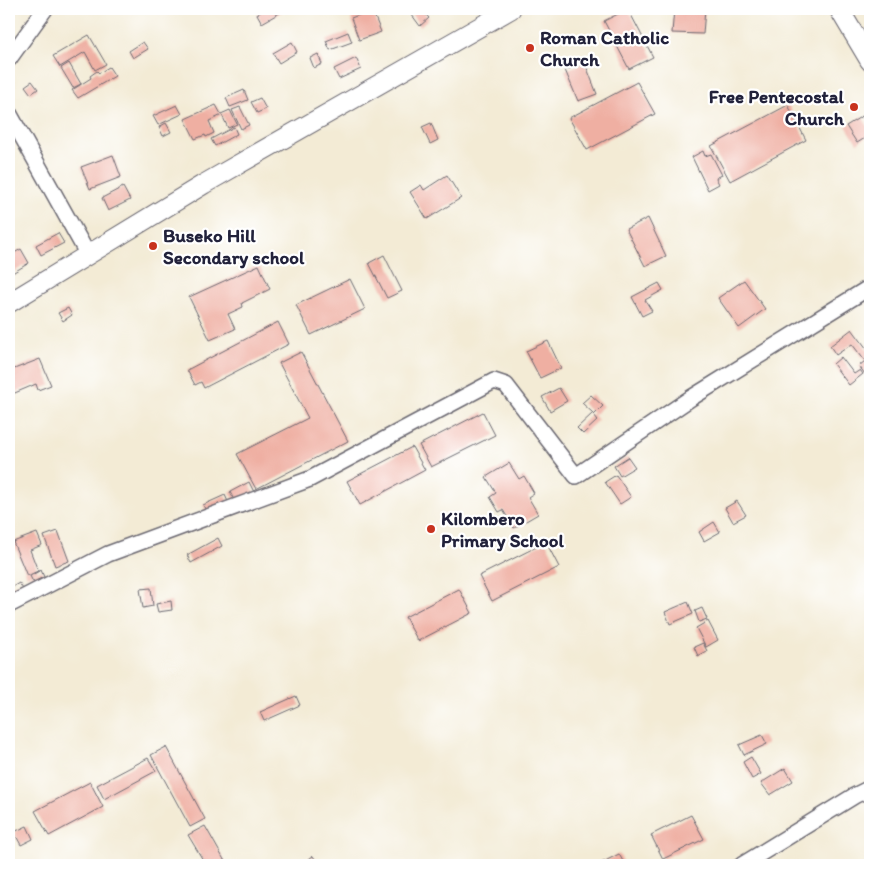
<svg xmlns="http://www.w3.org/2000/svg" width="879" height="874" font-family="Itim,sans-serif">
  <rect width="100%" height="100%" fill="#fff"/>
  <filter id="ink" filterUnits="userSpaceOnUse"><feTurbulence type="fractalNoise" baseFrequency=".02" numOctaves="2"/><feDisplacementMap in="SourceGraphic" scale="10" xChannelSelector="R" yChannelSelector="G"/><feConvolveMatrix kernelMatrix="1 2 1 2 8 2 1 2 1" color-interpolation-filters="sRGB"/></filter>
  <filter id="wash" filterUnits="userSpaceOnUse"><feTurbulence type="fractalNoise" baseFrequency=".0096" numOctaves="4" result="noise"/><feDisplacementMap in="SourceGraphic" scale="20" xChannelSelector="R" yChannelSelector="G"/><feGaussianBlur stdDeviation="1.12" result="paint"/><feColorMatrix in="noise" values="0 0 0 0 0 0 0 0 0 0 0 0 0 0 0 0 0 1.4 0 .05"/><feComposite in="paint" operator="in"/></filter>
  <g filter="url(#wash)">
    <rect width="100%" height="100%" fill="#f3ebd5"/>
    <g id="blocks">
      <g fill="#efafa2">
        <polygon points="266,9 282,9 283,11 262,23 257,14"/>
        <polygon points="412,9 421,9 429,18 420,26 409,11"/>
        <polygon points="628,9 653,57 629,69 604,21"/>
        <polygon points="674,9 705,9 703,34 672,33"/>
        <polygon points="372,10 381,32 359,40 351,18"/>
        <polygon points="348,32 352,42 330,50 326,41"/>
        <polygon points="89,35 106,64 95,70 85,52 60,67 53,56"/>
        <polygon points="143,42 148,49 133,58 129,51"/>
        <polygon points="292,42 297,52 279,63 273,53"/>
        <polygon points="318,54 322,64 314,68 310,58"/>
        <polygon points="356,58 361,69 339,79 334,69"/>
        <polygon points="69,63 81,84 73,88 61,68"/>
        <polygon points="585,63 597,94 578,101 565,70"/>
        <polygon points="109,67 115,76 78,98 72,90 91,78 90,76 97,71 99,73"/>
        <polygon points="32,81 38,89 31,94 25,86"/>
        <polygon points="637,82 655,114 587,150 569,118"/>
        <polygon points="244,90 248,100 230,107 226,98"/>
        <polygon points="260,98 266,109 257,113 251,102"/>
        <polygon points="177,105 182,114 158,125 153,116"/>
        <polygon points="216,105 221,114 230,110 237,124 228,128 222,115 209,121 214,133 206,137 205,135 195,139 185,119"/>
        <polygon points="788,105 806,140 730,181 711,146"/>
        <polygon points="240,107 249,125 241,129 232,110"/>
        <polygon points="862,116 870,130 870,135 857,143 846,126"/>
        <polygon points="166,123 171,132 163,136 159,127"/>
        <polygon points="431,123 438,140 430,144 422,127"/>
        <polygon points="234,127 237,134 215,146 211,139"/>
        <polygon points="703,151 705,156 711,154 722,175 716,178 719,184 708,190 692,157"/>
        <polygon points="113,155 121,177 90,189 81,167"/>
        <polygon points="447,175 461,198 427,219 410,192 421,185 424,190"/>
        <polygon points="123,187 130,200 108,211 102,198"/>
        <polygon points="648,218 666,256 645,266 626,229"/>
        <polygon points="58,233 64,243 41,255 36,245"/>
        <polygon points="21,249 29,263 9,275 9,256"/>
        <polygon points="384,255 402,291 387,298 369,263"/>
        <polygon points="259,265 270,289 242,303 243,307 228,314 235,329 210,340 189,297"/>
        <polygon points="350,279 365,309 311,335 296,305"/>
        <polygon points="744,280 765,309 739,328 718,298"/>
        <polygon points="659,283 663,290 645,300 652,311 642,316 632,297"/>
        <polygon points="68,308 72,315 63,321 58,313"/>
        <polygon points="278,322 289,344 204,388 201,382 195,385 187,370"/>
        <polygon points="852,329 870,353 870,370 865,374 859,366 865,361 852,344 836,355 830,346"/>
        <polygon points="548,341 561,368 540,378 526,351"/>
        <polygon points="301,352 348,441 256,489 237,454 308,418 279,363"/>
        <polygon points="841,357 854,374 860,370 863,374 849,385 833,364"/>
        <polygon points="40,359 51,385 38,390 36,384 10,395 9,371"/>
        <polygon points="559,388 567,401 550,411 542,397"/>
        <polygon points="591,395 603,406 594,415 598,420 583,434 577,428 593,413 582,403"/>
        <polygon points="483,412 495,435 431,467 419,445"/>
        <polygon points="412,447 425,470 360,505 347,481"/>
        <polygon points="628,457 635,467 620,476 614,466"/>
        <polygon points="509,463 519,479 524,476 534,493 528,497 538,514 514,528 503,510 499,512 490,497 496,493 486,477"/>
        <polygon points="616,475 631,497 620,504 605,482"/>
        <polygon points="249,482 254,492 235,502 230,492"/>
        <polygon points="225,495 229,504 207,513 203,505"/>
        <polygon points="737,501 746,515 733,522 725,508"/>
        <polygon points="714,522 720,532 704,541 699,532"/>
        <polygon points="58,531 69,561 55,566 44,536"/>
        <polygon points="37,533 42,545 30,550 38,571 27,576 13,542"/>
        <polygon points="218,538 222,546 191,563 187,555"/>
        <polygon points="546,542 559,567 492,601 479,576"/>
        <polygon points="41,570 44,577 33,582 30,576"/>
        <polygon points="19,583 23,589 9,596 9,589"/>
        <polygon points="151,588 153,606 143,608 140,589"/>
        <polygon points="459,589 472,613 418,641 405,617"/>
        <polygon points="171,601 172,610 158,612 156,604"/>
        <polygon points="688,602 693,614 670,624 665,612"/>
        <polygon points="702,608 707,619 699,622 695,611"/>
        <polygon points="708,621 718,640 706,647 696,628"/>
        <polygon points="703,643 707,651 698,656 694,647"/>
        <polygon points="296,696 300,705 264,721 260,712"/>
        <polygon points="762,735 767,744 744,755 739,745"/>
        <polygon points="166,747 205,819 190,827 151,755"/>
        <polygon points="751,757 761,774 752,779 743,762"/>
        <polygon points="148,758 156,771 104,799 97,785"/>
        <polygon points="785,768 793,781 770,795 761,783"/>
        <polygon points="90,782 103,807 49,836 35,811"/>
        <polygon points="691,815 704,839 663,859 651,835"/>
        <polygon points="27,826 33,839 21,845 14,832"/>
        <polygon points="205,826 227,865 206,865 188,835"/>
        <polygon points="619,854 625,865 597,865"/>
        <polygon points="313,856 319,865 305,865 303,863"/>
      </g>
    </g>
  </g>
  <g filter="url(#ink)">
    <use href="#blocks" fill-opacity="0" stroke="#6b6871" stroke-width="1"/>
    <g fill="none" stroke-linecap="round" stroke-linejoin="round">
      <defs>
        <g id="minor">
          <polyline points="9,59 45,9"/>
          <polyline points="9,113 88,255"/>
          <polyline points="9,605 108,554 310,479 494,381 506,385 576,476 691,398 870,287"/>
          <polyline points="742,865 854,796 870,788"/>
        </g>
        <g id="tertiary">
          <polyline points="839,9 870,61"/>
          <polyline points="9,303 204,184 511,9"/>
        </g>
      </defs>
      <use href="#minor" stroke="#6b6871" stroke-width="18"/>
      <use href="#tertiary" stroke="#6b6871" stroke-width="21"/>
      <use href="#minor" stroke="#fff" stroke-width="15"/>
      <use href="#tertiary" stroke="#fff" stroke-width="19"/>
    </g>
  </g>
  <g fill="#c8321e" stroke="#fff" stroke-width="2">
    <circle cx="530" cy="48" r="5"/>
    <circle cx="854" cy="107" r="5"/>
    <circle cx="153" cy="246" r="5"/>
    <circle cx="431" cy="529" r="5"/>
  </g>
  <g text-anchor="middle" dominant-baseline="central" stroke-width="4.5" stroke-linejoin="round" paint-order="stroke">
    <g font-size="19" font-weight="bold" fill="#22223b" stroke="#fff" text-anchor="start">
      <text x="540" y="37">Roman Catholic<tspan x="540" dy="22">Church</tspan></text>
      <text x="844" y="96" text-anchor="end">Free Pentecostal<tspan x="844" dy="22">Church</tspan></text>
      <text x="163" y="235">Buseko Hill<tspan x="163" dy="22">Secondary school</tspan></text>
      <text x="441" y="518">Kilombero<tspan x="441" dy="22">Primary School</tspan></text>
    </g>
  </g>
  <rect width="879" height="874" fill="none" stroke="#fff" stroke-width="30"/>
</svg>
